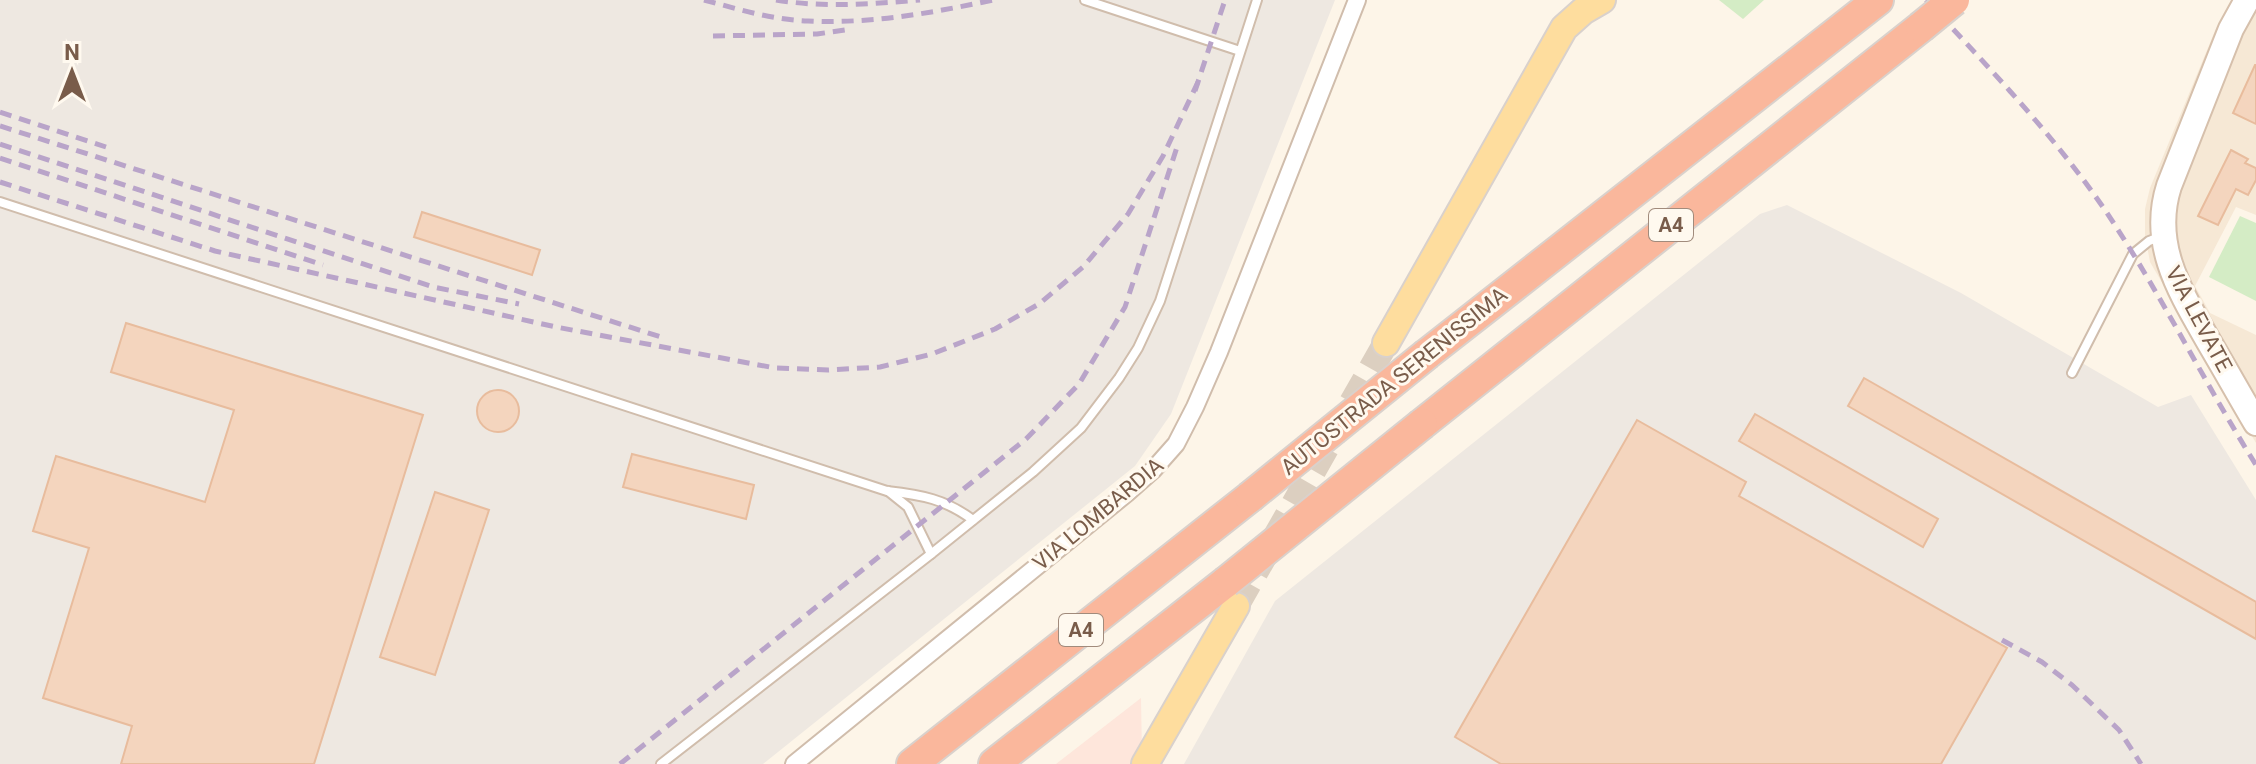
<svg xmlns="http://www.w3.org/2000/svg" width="2256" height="764" font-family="Roboto,sans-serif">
  <rect width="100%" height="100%" fill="#fdf5e8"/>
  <polygon fill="#f6e8d5" points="2246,0 2256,0 2256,215 2236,207 2195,286 2210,313 2256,335 2256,443 2150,262 2145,235 2145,209 2150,188 2217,26"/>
  <polygon fill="#fee6db" points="1141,698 1142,756 1138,764 1056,764"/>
  <g fill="#eee8e1">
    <polygon points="0,0 1335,0 1171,414 1135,466 763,764 0,764"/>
    <polygon points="1787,205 1961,293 2158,407 2191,395 2256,500 2256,764 1184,764 1275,601 1760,214"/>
  </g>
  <g fill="#d4ecc5">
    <polygon points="1719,0 1764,0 1743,19"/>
    <polygon points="2240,216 2256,223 2256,301 2209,277"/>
  </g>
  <g fill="#f4d5be" stroke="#e8bc9d" stroke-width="2">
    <polygon points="2255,65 2256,65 2256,124 2233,113"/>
    <polygon points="2231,150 2248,159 2245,163 2256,168 2256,180 2248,195 2236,189 2218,225 2198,216"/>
    <polygon points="422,212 540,250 532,275 414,237"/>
    <polygon points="126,323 423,415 314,764 121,764 132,726 43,698 89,548 33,531 56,456 205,502 234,410 111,372"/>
    <polygon points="1864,378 2256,602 2256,639 1848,406"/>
    <circle cx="498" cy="411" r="21"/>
    <polygon points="1755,414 1938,519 1923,547 1739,441"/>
    <polygon points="1637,420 1746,482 1739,496 2007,648 1941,764 1501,764 1455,737"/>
    <polygon points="632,454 754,485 746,519 623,487"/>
    <polygon points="435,492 489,510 435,675 380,657"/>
  </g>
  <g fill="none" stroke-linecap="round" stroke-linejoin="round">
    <polyline stroke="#dccfc0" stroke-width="26" stroke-dasharray="26 13" stroke-linecap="butt" points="1236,606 1386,343"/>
    <defs>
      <g id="lane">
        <polyline points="1085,0 1240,51"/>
        <path d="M0,202l887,289c35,4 58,8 86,29"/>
        <polyline points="2072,373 2133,254 2149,241 2162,236"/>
        <polyline points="888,491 908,507 931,554"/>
        <polyline points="661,764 931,554 1033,472 1081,428 1119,378 1138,348 1160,301 1257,0"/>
      </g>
      <polyline id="street" points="794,764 1127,493 1153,470 1176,444 1195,407 1219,352 1357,0"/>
      <path id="secondary" d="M2247,0l-16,29 -62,157c-19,59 12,107 40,156 16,27 31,54 47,81"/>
      <g id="primary">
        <polyline points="1386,343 1564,28 1583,11 1602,0"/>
        <polyline points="1145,764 1236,606"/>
      </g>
      <g id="highway">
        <polyline points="1427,354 1878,0"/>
        <polyline points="1422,424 1921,27"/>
        <polyline points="912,764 1250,497"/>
        <polyline points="994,764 1226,582"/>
      </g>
    </defs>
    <use href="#lane" stroke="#d0bdac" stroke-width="12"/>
    <use href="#street" stroke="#d0bdac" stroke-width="20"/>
    <use href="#secondary" stroke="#d6c0ac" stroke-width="28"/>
    <use href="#primary" stroke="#d9d1cc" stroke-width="30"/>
    <use href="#highway" stroke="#d9d1cc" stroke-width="34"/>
    <use href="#lane" stroke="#fff" stroke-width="8"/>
    <use href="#street" stroke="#fff" stroke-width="16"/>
    <use href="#secondary" stroke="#fff" stroke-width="24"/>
    <use href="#primary" stroke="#fedd9e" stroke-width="26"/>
    <use href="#highway" stroke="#fab79c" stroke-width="30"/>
    <g stroke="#b9a4c9" stroke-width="5" stroke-dasharray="12 8" stroke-linecap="butt">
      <path d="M704,0c34,9 69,20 104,21 63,3 124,-8 185,-21"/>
      <path d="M776,0c49,8 96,4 144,0"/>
      <path d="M1926,0c63,68 129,136 181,213 54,81 97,169 149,252"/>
      <polyline points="713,36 817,34 845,30"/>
      <polyline points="1195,91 1225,0"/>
      <polyline points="0,112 106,147"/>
      <polyline points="0,126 661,337"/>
      <polyline points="0,144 433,287 519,304"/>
      <polyline points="0,158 323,265"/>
      <polyline points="0,182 215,251 556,327 775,368 828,370 880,367 932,354 995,329 1039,304 1083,267 1128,214 1163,156 1198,82"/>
      <polyline points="2002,640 2042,662 2072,685 2119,730 2141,764"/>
      <polyline points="620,764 1026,439 1079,384 1125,307 1178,144"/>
    </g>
    <defs>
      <g id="highway-bridge">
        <polyline points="1921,27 1954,0"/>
        <polyline points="1250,497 1427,354"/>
        <polyline points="1226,582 1422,424"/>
      </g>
    </defs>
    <use href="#highway-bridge" stroke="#d9d1cc" stroke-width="34" stroke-linecap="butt"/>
    <use href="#highway-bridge" stroke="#fab79c" stroke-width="30"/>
  </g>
  <g text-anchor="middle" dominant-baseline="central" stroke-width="6" stroke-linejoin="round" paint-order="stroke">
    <g fill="#fff9ef" stroke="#a18b7c" stroke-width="2">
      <rect x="1649" y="209" width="44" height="32" rx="6"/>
      <rect x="1059" y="614" width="44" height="32" rx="6"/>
    </g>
    <g font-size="20" font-weight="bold" fill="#795c4a">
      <text x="1671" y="225">A4</text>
      <text x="1081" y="630">A4</text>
    </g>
    <g font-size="22" fill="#795c4a" stroke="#fff9ef">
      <text transform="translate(2199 319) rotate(62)">VIA LEVATE</text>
      <text transform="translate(1394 381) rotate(-39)">AUTOSTRADA SERENISSIMA</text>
      <text transform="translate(1098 514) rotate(-40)">VIA LOMBARDIA</text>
    </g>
  </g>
  <g transform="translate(72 72)" stroke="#fff9ef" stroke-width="6" paint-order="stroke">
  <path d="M0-6L14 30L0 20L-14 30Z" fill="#795c4a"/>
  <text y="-12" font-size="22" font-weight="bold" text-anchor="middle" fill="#795c4a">N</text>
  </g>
</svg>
